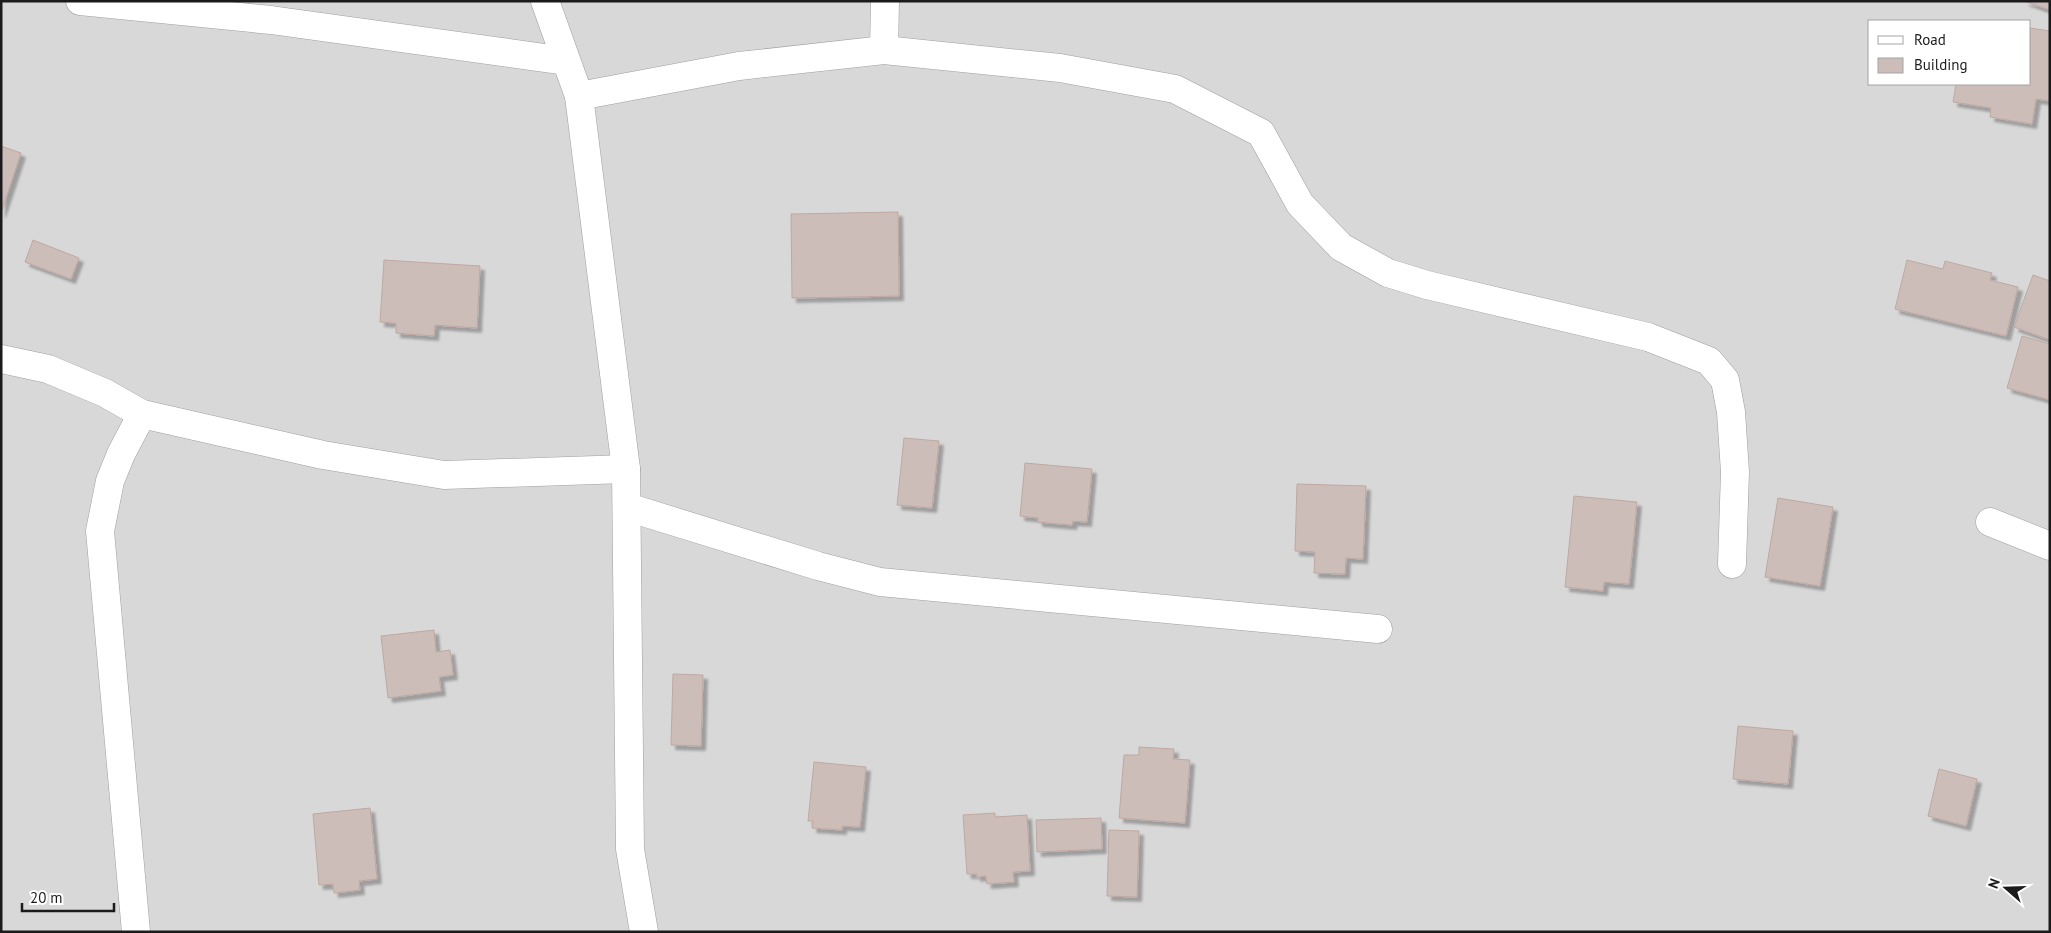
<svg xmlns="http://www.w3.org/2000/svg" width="2051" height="933" font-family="'PT Sans',sans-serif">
  <defs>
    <filter id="shadow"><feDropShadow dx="4.5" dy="4.5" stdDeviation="1" flood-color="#0004"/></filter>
  </defs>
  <rect width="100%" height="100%" fill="#ede6df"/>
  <path fill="#d9d8d8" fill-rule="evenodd" d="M1,1h2049v931h-2049zM1870,21h160v63h-160z"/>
  <g fill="#cdbdb9" stroke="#bfa8a1" filter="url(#shadow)">
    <polygon points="2024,1 2050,1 2050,10"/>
    <polygon points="2030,28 2050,31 2050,101 2036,99 2032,124 1990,117 1991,108 1953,102 1956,84 2030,84"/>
    <polygon points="1,146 21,153 1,213"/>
    <polygon points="898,212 899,296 792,298 791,214"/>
    <polygon points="33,240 79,258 71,279 25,262"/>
    <polygon points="384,260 480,266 477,328 435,325 434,336 396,333 396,323 380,322"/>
    <polygon points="1907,260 1943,269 1945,261 1992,273 1990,280 2018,287 2006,336 1895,309"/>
    <polygon points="2033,275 2050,281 2050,340 2014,327"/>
    <polygon points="2022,336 2050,344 2050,400 2007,388"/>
    <polygon points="904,438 939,441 932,508 897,505"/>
    <polygon points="1025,463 1092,469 1087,522 1073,521 1072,525 1038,522 1038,518 1020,516"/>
    <polygon points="1297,484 1366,486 1363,559 1346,558 1345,574 1314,573 1315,552 1295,551"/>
    <polygon points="1574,496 1637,502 1629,584 1604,582 1603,591 1565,587"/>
    <polygon points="1778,498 1833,507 1820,586 1765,577"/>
    <polygon points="434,630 436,652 450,650 453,675 439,677 441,691 388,698 381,636"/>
    <polygon points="673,674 703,675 701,746 671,745"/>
    <polygon points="1738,726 1793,731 1788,784 1733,779"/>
    <polygon points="1139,747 1174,749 1173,759 1190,760 1185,823 1119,818 1124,755 1139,755"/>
    <polygon points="814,762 866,767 860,827 842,826 842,830 812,828 813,821 808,821"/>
    <polygon points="1939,769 1977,779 1966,826 1928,816"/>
    <polygon points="370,808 377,879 359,881 360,890 334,893 333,884 319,885 313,814"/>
    <polygon points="995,813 995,817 1027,815 1030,871 1013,872 1014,882 987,884 986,876 976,877 977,874 967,874 963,815"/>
    <polygon points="1101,818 1102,849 1037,852 1036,820"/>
    <polygon points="1109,830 1139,831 1137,897 1107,896"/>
  </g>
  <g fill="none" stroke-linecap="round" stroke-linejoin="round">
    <defs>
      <g id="minor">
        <polyline points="80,1 271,20 566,61"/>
        <polyline points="545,1 579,96 626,469 630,849 644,932"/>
        <polyline points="884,50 885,1"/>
        <polyline points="579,96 739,66 884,50 1060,68 1175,89 1261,133 1300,204 1341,247 1388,273 1427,285 1648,337 1709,361 1725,380 1731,412 1735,472 1732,564"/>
        <polyline points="1,359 48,369 105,393 142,414"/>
        <polyline points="627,507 818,566 880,582 1378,629"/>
        <polyline points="1990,522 2050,546"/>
        <polyline points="136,932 100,531 110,481 121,454 142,414 323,455 444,475 626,469"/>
      </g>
    </defs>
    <use href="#minor" stroke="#9f9f9f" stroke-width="29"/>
    <use href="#minor" stroke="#fff" stroke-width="28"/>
  </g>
  <rect width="2051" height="933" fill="none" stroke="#1b1b1b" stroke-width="5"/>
  <rect x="1868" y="20" width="162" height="65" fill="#ffffff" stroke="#a4a4a4"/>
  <rect x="1878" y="36" width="25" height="8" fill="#ffffff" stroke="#a4a4a4"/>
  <text x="1914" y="45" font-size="15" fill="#1b1b1b">Road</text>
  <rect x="1878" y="58" width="25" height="15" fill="#cdbdb9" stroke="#a4a4a4"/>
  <text x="1914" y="70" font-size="15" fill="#1b1b1b">Building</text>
  <g transform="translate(2006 888) rotate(290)" stroke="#ffffff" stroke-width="4" paint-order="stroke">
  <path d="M0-4L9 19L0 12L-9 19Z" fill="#1b1b1b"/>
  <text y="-8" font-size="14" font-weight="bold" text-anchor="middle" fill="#1b1b1b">N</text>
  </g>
  <path d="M22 903v8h92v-8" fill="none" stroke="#1b1b1b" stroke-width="2.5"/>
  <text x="30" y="903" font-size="15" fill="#1b1b1b" stroke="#ffffff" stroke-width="4" paint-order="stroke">20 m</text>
</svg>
